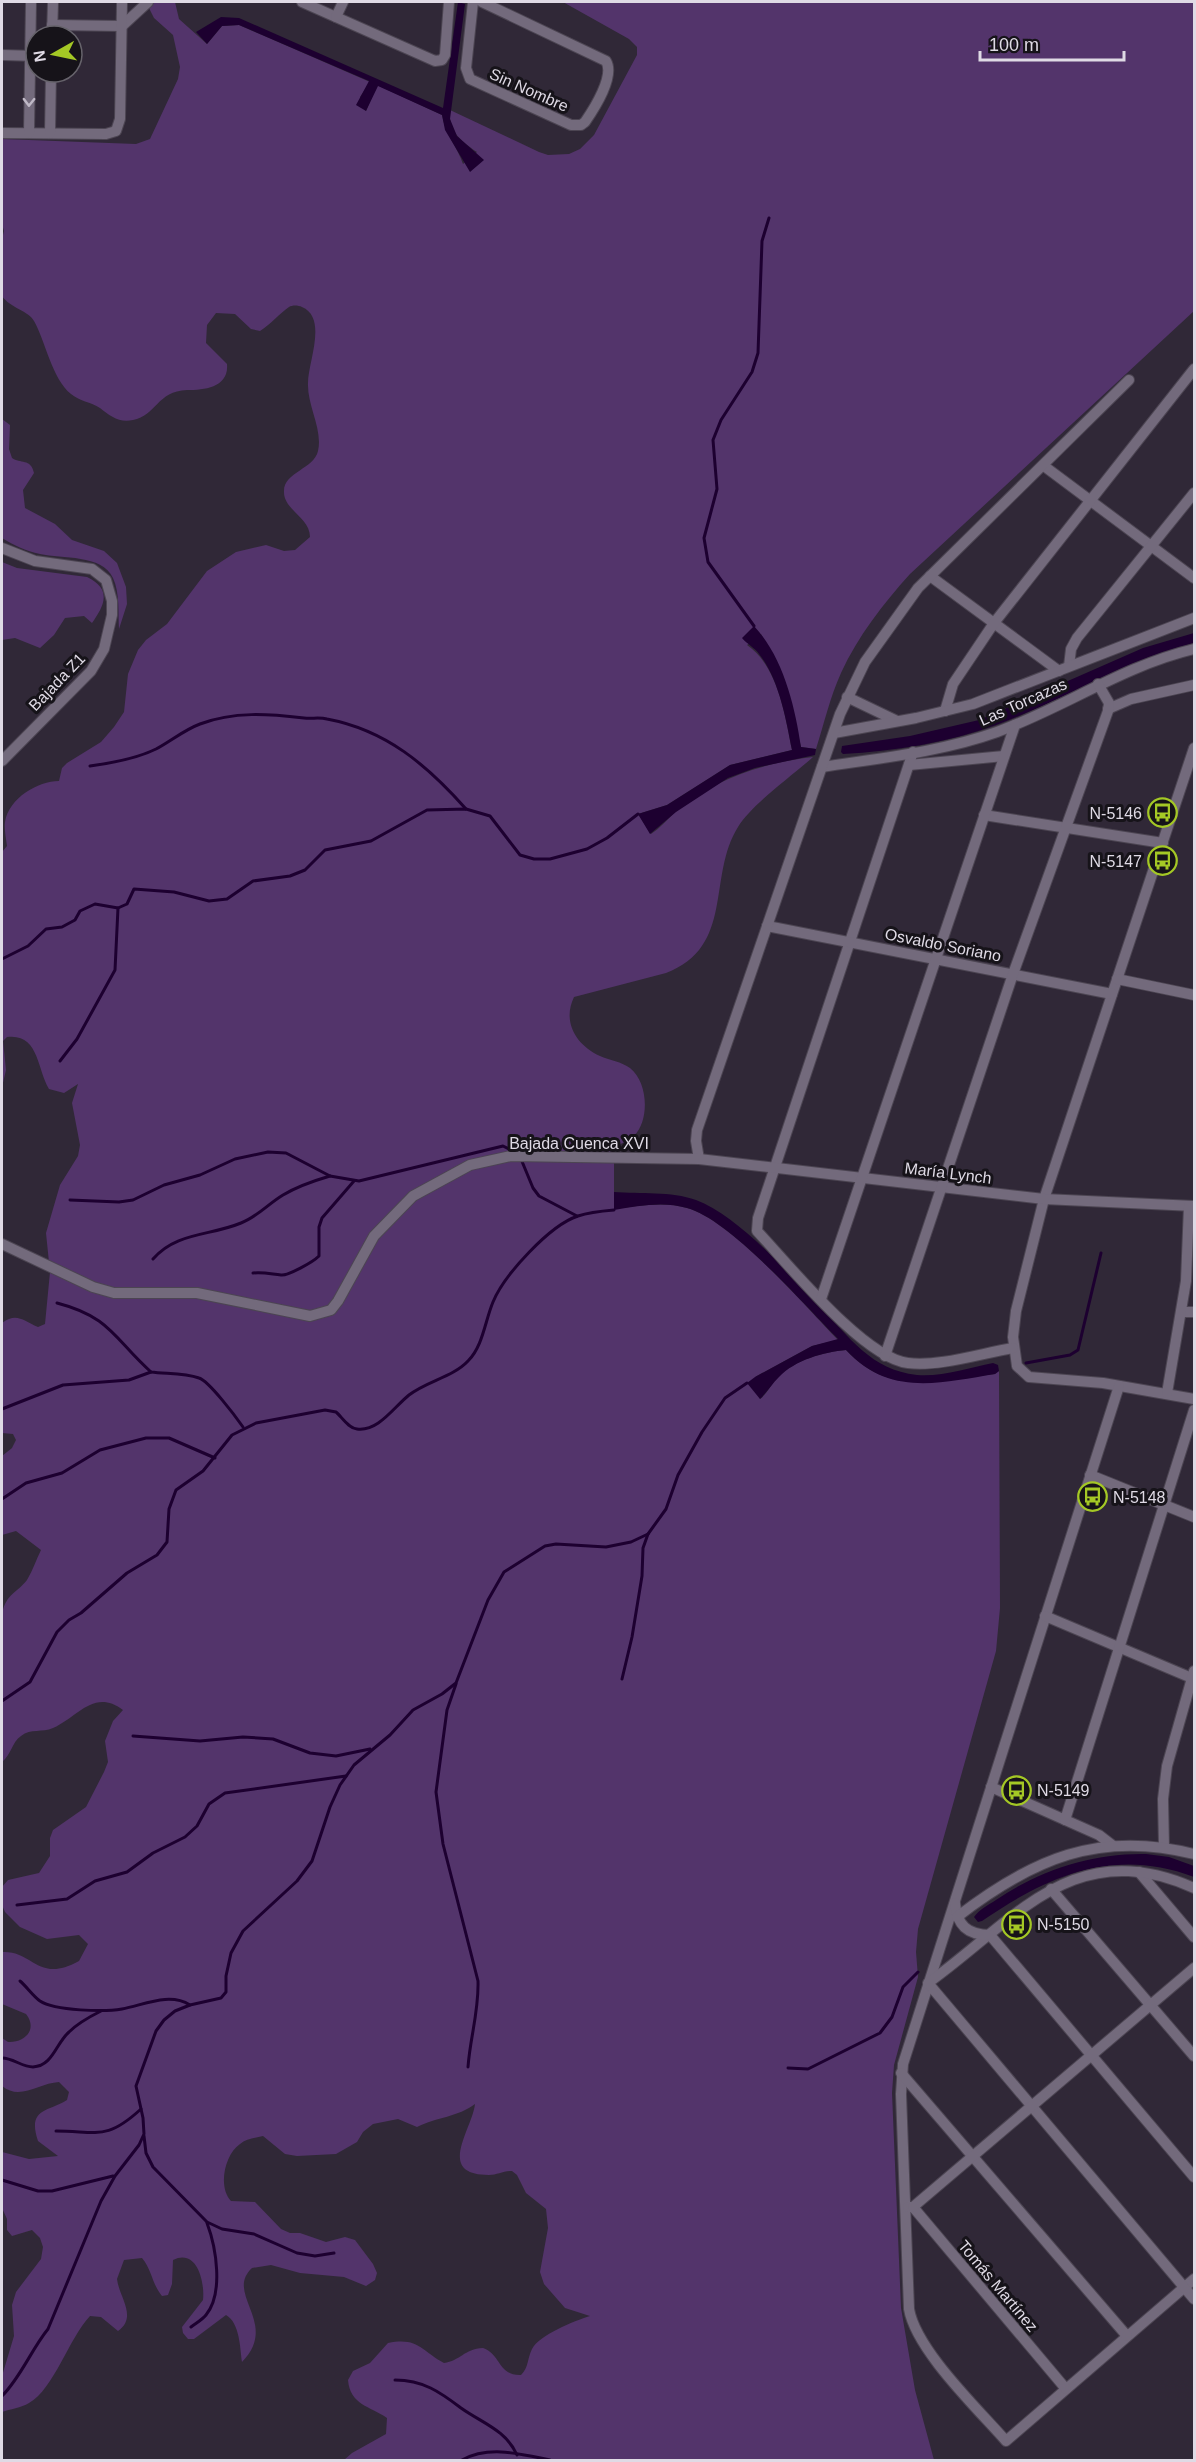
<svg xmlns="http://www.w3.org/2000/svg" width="1196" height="2462" font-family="Helvetica,sans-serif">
  <rect width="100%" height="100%" fill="#302837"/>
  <g fill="#53346b">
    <path d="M146,2h29l4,17 28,25 15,-18 17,-1 131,57 -10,15 6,14 11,-26 65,30c3,19 15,31 21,49l14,-12c-16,-11 -29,-21 -27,-42l89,42 9,3 21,-1 11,-5 14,-14 43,-80v-8l-8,-8 -66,-37h631v309l-284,263c-27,30 -52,62 -69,99 -11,24 -17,51 -25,76l-15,-2 -16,-65 -24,-48 -14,11c31,21 38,70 45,105l-62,15 -63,40 -29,9 13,20c9,-6 16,-14 24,-22 39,-33 87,-49 138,-55 -21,19 -61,47 -75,70 -31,49 -3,120 -72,146l-92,24c-12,25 2,48 26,59 9,4 22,6 30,12 18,14 20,52 4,68 -5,5 -14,8 -20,11v62c24,-3 50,-8 73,-1 44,12 118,98 151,132l-26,6 -57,31 5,22c8,-6 11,-15 18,-22 17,-17 45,-25 68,-27 43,47 93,30 149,24l4,-3 1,237 -4,43 -78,278 -2,23 2,25 -24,88 -2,28 9,215 14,82 19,70h-590l8,-7 34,-19 1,-16c-17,-12 -37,-13 -39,-38l5,-9 17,-8 18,-20c31,-6 33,8 56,20 16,-2 20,-14 39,-15 18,6 15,28 38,27 8,-8 6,-16 11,-26 7,-14 42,-28 58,-33l-25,-8 -21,-24 -4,-12 8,-44 -2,-19 -20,-16 -9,-18 -5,-4c-9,0 -15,4 -23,4 -54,0 -17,-45 -14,-71 -17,13 -38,13 -58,23l-19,-8 -25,5 -10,8 -6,10 -21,12 -39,2 -12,-2 -22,-18c-8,2 -17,3 -23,8 -16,11 -22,44 -9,57l24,1 26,27 9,4h10l26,9 19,-5 10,3 18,24 4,9 -2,7 -9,6 -22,-9 -44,-4 -29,-8 -19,3c-28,26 28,55 -10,94 -2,-14 -2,-39 -16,-47l-32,24h-6l-5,-6 -1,-6 21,-27c2,-18 -6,-52 -30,-40l-1,24 -4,11 -6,1c-10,-12 -10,-26 -20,-38l-18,2 -7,19c2,18 21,38 1,52l-17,-14 -11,-1c-21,22 -36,73 -61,87 -8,5 -19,6 -27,9v-36l12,-40 -2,-31 4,-13 25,-33 2,-12 -3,-9 -8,-8 -20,6 -5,-6v-11l-5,-11v-56l27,7 29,-3 -20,-15c-11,-33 10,-29 29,-41l2,-8 -10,-10c-20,1 -39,19 -57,4v-48l6,4c17,1 30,-13 18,-28l-24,-10v-52c31,-2 36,32 77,9l9,-17 -9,-9 -32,4 -27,-12 -15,-15 -3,-7v-18l6,-7 31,-7 11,-17v-18l3,-8 33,-23 18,-35 4,-10 -3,-21 8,-20 10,-11c-29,-22 -45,7 -70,18 -11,5 -22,0 -32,8 -9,6 -10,19 -19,26v-149c5,-20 14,-19 25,-33 6,-10 9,-20 14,-30l-25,-19 -14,4v-79l10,-8 4,-8 -3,-6 -11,-1v-110c15,-11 21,-2 36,4l7,-3 5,-52 -4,-39 14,-48 18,-29 2,-11 -8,-42 6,-19 -14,9 -15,-4c-12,-20 -10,-56 -42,-52l-4,4 3,29 -4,17v-235l5,-6c-1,-8 -3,-17 -2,-24 4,-24 33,-41 54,-41l3,-13 5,-5 34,-21 13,-15 10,-15 4,-38 10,-24 8,-10 21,-16 40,-53 29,-19 30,-7 18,6 11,-1 15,-13c0,-20 -27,-27 -26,-46 0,-19 30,-22 34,-40 5,-22 -11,-45 -10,-68 0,-21 20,-65 -6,-76 -4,-2 -10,-2 -13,0 -10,7 -18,17 -29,24l-9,-2 -16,-15 -19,-1 -9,12 -1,18 21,21c2,23 -22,26 -40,26 -30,1 -31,26 -54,30 -14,3 -23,-4 -33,-12 -9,-6 -21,-7 -29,-14 -19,-15 -26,-54 -37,-73 -5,-10 -24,-13 -32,-25v-57l2,-8 -2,-7v-85l134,5 14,-5 28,-60 2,-12 -7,-32 -19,-17z"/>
    <path d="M2,419l8,6 -1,24 3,9c8,6 19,0 22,15l-11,17 2,18 30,16 17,16 32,11 13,12 9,24 1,17 -8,25c-1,-16 1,-36 -6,-51 -11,-24 -51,-19 -73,-24 -14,-3 -27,-9 -38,-16z"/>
    <path d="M2,562l15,6 70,9c25,12 18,28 5,46l-8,-7 -19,2 -11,17 -14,13 -25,-10 -13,2z"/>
  </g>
  <g fill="#1d0030">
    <polygon points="458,2 465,4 450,119 457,136 484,160 470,172 445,130 442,115 378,86 366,111 356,105 369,81 239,25 222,26 207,44 196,32 221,17 239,18 443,108"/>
    <path d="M754,626c29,31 41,80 47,121l15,2 -1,6 -60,13 -27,10 -52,34 -26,22 -12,-20 29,-9 63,-40 62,-15c-6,-31 -13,-71 -33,-96 -4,-6 -12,-10 -17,-16z"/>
    <path d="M1194,633v10c-69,20 -131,57 -198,82 -49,18 -102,26 -153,29l-2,-2 1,-6 68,-10 69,-16 164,-72z"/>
    <path d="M614,1192c26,2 57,-1 82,8 42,16 93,73 124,106 29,31 51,64 97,69 25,2 52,-7 76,-12l5,2 1,6 -4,3c-55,9 -106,23 -149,-24 -22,2 -51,10 -67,27 -7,7 -12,15 -19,22l-13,-16 8,-6 57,-31 26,-7c-34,-34 -107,-119 -151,-131 -24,-7 -49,-2 -73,2z"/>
    <path d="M1146,1854l23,3 25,9v11c-80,-30 -145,-2 -212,44l-4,1 -4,-5c5,-7 14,-12 22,-17 44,-30 96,-47 150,-46z"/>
  </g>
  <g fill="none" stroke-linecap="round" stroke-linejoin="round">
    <g stroke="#1d0030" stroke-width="3">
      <polyline points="754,626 708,562 704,538 717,489 713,440 721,420 752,372 758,353 762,241 769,218"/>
      <path d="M90,766c22,-3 46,-7 66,-17 15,-8 28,-19 44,-25 34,-13 69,-10 104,-6 8,1 15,-1 23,1 59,11 100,46 139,90"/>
      <polyline points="2,959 28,946 46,929 62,927 75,920 80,911 95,904 118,908 127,904 134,889 174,892 209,901 227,899 253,881 290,876 305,870 325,850 371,841 427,810 466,809 490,816 520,855 534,859 550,859 587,849 607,838 638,814"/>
      <polyline points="60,1061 77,1039 115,970 118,908"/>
      <polyline points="521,1159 533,1188 539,1196 577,1216"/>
      <polyline points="70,1200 119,1202 133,1200 164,1185 200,1175 235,1159 268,1152 286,1153 330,1176 359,1181 503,1146 517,1153"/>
      <path d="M153,1259c23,-27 57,-23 88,-36 16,-6 27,-19 42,-28 15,-9 30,-14 47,-19"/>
      <path d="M253,1273c11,-1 18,1 28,2 7,1 32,-13 38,-19v-29l3,-9 32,-37"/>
      <path d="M57,1303c54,14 57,36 94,69 15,2 33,1 48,6 10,3 37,39 44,49"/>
      <polyline points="1026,1363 1070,1355 1078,1350 1101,1253"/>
      <polyline points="2,1409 63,1385 129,1380 151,1372"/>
      <polyline points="2,1499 26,1483 62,1473 100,1450 146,1438 169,1438 215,1458"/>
      <polyline points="622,1679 632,1637 642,1576 643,1548 648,1534 666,1509 678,1475 702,1432 725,1398 747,1383"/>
      <path d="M456,1684l-9,26 -11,82 7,52 35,137c1,30 -8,57 -10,86"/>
      <path d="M2,1701l28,-19 27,-50 12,-12 12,-7 46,-40 30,-18 10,-13 2,-33 7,-19 27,-19 29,-36 24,-12 69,-13 11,2c6,5 12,16 21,17 21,3 37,-22 52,-34 18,-14 44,-18 59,-34 15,-15 17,-40 25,-59 11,-27 57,-77 85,-86 12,-4 24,-5 36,-6"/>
      <polyline points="133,1736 200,1741 243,1737 273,1739 310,1753 336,1756 370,1749"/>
      <polyline points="17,1905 67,1899 95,1881 127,1872 153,1853 185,1837 197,1826 209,1804 225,1793 346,1776"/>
      <path d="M20,1981c7,6 13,15 20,20 15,10 65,11 82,8 22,-4 47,-17 68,-4"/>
      <path d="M2,2058c11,0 20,9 31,9 20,-1 23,-24 36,-35 9,-9 20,-15 32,-21"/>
      <polyline points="788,2068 808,2069 880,2033 892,2017 903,1987 918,1972"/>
      <path d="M56,2131c42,0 50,10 85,-22"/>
      <polyline points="144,2136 146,2153 153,2167 207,2222 222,2229 254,2234 297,2253 315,2256 334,2253"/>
      <polyline points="2,2180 38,2191 52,2191 113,2176"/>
      <path d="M191,2327c5,-4 11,-7 15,-12 18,-22 10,-68 1,-92"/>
      <path d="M395,2380c28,0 45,12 66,28 21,15 45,22 56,47"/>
      <path d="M2,2396c19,-19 29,-46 46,-67l53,-128 14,-25 24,-31 5,-11 -1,-16 -7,-32 20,-55 8,-11 11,-9 15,-6 31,-7 5,-6v-16l5,-23 12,-22 54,-50 15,-20 18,-54 10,-22 14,-20 36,-30 23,-25 29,-16 14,-11 32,-83 16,-28 41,-26 11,-2 50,3 25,-5 17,-8"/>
      <path d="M462,2460c27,-15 59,-6 88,0"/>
    </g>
    <defs>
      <g id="minor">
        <polyline points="302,2 435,61 442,60 445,55 449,2"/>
        <path d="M473,2l-7,66 4,11 101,46h10l4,-3c9,-13 30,-46 21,-61l-124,-59"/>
        <polyline points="336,17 343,2"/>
        <polyline points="52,25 122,26 148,2"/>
        <polyline points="52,36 53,2"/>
        <polyline points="2,55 36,56"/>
        <polyline points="2,133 106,134 116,131 120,119 122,2"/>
        <polyline points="29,133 31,2"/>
        <polyline points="50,133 51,72"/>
        <polyline points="1044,466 1194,578"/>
        <polyline points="2,548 35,561 92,569 106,580 112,601 112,615 104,649 91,671 2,761"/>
        <polyline points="930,576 1059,671"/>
        <polyline points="1069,666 1071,649 1077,638 1194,493"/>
        <polyline points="847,697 897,721"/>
        <polyline points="1108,709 1131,699 1194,685"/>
        <polyline points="945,711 953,684 994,623 1194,369"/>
        <polyline points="834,733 916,718 973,704 1194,618"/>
        <polyline points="1194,748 1044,1199 1016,1311 1013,1337 1017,1366 1029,1377 1103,1383 1194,1399"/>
        <path d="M913,752l-155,466 -1,13c32,34 107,127 151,132 31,4 74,-10 105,-15"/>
        <polyline points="909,765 1004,756"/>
        <path d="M822,767c58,-9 119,-15 175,-35 68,-25 126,-66 197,-83"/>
        <polyline points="984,815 1163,843"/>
        <polyline points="767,926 1112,994"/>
        <polyline points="1117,979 1194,995"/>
        <polyline points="699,1159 696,1141 697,1130 840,714 865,662 918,588 1129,380"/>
        <polyline points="2,1244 93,1287 114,1293 197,1293 310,1316 331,1310 338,1301 374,1236 413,1196 470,1165 511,1156 699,1159 1044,1199 1194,1206"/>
        <polyline points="821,1299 1015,725"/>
        <polyline points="1182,1312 1194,1312"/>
        <polyline points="885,1356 1013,974 1108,711 1109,703 1098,684"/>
        <path d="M1119,1386l-216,678 -2,30 8,215c7,41 69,100 97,132l188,-162"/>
        <polyline points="1167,1393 1186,1281 1189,1206"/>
        <polyline points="1090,1475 1194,1517"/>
        <polyline points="1045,1616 1194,1679"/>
        <polyline points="991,1787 1099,1835 1112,1845"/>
        <polyline points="1065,1820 1194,1410"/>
        <polyline points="1164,1847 1163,1799 1167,1766 1194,1671"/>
        <polyline points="1139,1872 1194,1937"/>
        <path d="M1194,1888c-121,-54 -178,32 -266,95l266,316"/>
        <polyline points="1051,1889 1194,2056"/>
        <path d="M955,1903c2,22 12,32 35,32l204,242"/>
        <path d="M957,1917c75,-58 142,-87 237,-63"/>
        <polyline points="901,2073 1127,2336"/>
        <polyline points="908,2207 913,2207 1066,2389"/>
        <polyline points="913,2207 1194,1968"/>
      </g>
    </defs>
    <use href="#minor" stroke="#4c4552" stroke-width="12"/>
    <use href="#minor" stroke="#736a7c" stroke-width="10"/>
  </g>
  <defs><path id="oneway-chevron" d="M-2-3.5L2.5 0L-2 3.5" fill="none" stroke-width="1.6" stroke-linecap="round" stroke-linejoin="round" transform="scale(1.5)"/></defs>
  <use stroke="#bfb8c6" href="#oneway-chevron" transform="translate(29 102) rotate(91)"/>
  <defs>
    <symbol id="bus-ring" viewBox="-11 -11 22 22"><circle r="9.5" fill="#161319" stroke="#a4c825" stroke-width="1.5"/><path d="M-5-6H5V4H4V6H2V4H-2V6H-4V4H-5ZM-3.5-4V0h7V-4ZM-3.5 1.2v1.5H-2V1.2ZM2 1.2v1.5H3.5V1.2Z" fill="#a4c825"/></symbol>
  </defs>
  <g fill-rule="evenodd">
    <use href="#bus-ring" x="1146" y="796" width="33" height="33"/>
    <use href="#bus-ring" x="1146" y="844" width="33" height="33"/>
    <use href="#bus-ring" x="1076" y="1480" width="33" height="33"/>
    <use href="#bus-ring" x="1000" y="1774" width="33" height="33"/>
    <use href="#bus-ring" x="1000" y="1908" width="33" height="33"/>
  </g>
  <g text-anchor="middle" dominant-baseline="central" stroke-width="6" stroke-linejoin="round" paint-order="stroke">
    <g font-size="16" fill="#dfdae5" stroke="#161319">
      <text transform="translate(529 90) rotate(24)">Sin Nombre</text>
      <text transform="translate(57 682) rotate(-46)">Bajada Z1</text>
      <text transform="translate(1023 702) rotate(-24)">Las Torcazas</text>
      <text transform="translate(943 945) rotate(11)">Osvaldo Soriano</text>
      <text x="579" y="1143">Bajada Cuenca XVI</text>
      <text transform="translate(948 1173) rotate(7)">María Lynch</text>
      <text transform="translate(998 2286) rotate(50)">Tomás Martínez</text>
    </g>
    <g font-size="16" fill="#dfdae5" stroke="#161319" text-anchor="start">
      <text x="1142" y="813" text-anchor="end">N-5146</text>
      <text x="1142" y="861" text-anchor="end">N-5147</text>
      <text x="1113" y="1497">N-5148</text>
      <text x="1037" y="1790">N-5149</text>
      <text x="1037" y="1924">N-5150</text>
    </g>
  </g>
  <rect width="1196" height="2462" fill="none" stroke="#dfdae5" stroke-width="6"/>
  <g transform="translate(54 54) rotate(261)"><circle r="28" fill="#161319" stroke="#66636b" stroke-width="1.5"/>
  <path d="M0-4.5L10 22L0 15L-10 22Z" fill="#a4c825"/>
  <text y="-9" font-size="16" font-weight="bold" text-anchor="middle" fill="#dfdae5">N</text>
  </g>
  <path d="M980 51v9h144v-9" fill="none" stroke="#dfdae5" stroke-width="3"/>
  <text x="989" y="51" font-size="18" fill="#dfdae5" stroke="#161319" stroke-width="4.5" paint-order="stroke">100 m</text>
</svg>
